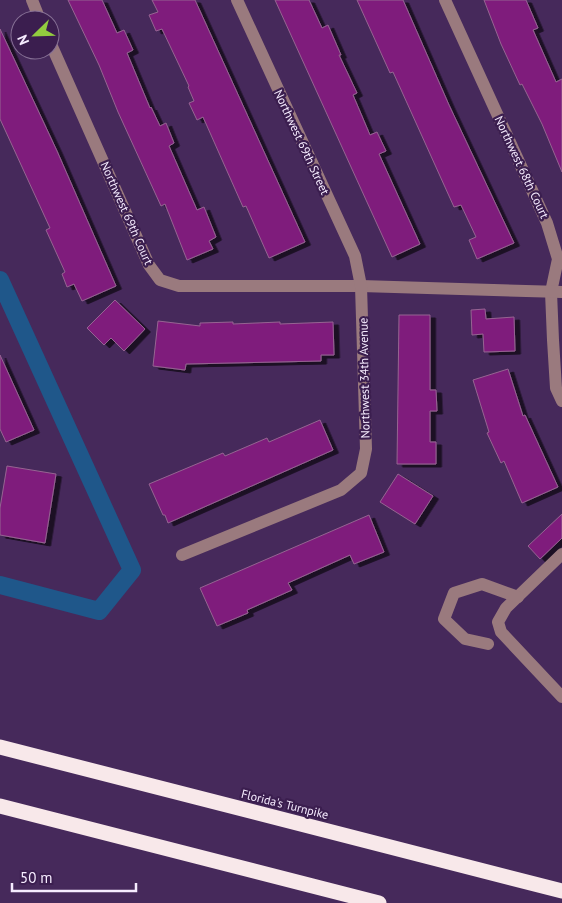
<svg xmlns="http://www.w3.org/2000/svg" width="562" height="903" font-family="'PT Sans',sans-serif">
  <defs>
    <filter id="shadow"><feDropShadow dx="5.5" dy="3" stdDeviation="0" flood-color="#0009"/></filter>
  </defs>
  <rect width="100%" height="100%" fill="#46295b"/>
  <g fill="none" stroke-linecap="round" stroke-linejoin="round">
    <polyline stroke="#1f578a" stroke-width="18" points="0,280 132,570 99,611 0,585"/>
  </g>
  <g fill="#7f1d7c" stroke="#966492" filter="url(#shadow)">
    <polygon points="68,0 102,0 117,33 124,30 133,50 127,53 150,108 151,107 160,126 166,123 174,143 169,146 197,210 204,207 216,237 209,241 213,249 187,260 165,204 161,206 118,112 99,65"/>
    <polygon points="152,0 195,0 305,242 269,258 246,206 243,207 203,117 197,120 189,103 194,101 188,87 189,86 162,29 156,31 149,15 158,12"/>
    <polygon points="275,0 309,0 322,28 328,25 341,55 339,55 357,93 353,95 370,135 377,132 386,151 379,154 420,244 392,257"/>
    <polygon points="357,0 403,0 449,105 514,243 477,259 469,240 476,237 461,205 454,207 393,72 390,73"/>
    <polygon points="484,0 526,0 538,28 533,30 556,82 562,79 562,172 542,124 522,84 520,85 501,44"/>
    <polygon points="0,29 57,151 116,286 82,301 74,284 67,287 62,274 65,272 46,230 50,228 0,119"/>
    <polygon points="115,300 145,329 124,351 111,338 104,345 87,328"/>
    <polygon points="485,309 486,319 514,317 515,351 484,352 483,334 472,335 471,310"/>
    <polygon points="399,315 430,315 430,390 436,390 437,411 430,411 430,442 436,442 436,464 397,464"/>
    <polygon points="158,321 200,326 200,323 233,322 233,324 280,322 280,324 333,322 334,355 321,355 321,361 186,364 185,370 153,366"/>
    <polygon points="0,355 34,430 6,442 0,429"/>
    <polygon points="508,369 523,416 525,415 558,487 522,503 504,461 501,463 487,433 489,432 473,380"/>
    <polygon points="320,420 333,450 168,523 165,515 163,515 149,484 223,453 225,456 267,438 269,442"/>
    <polygon points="7,466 56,474 45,543 0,535 0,508"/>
    <polygon points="398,474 433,496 415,524 380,502"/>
    <polygon points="562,514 562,538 540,559 528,546"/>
    <polygon points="369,515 384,552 354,564 350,555 288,583 292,590 247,610 248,613 217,626 200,588"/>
  </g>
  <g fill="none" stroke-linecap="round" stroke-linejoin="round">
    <g stroke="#9a7a7e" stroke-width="12">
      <polyline points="32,0 40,20"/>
      <polyline points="445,0 547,223 558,259 551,292 553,340 556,388 562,401"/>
      <polyline points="50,42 149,265 160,280 179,286 361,286 562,292"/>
      <polyline points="562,554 506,608 498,622 501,632 562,697"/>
      <polyline points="182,555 341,490 361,473 366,449 361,286 355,256 237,0"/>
      <polyline points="488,644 465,639 444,619 454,593 482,584 518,597"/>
    </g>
    <g stroke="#f8e8ea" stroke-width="15">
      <polyline points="0,747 562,891"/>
      <polyline points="0,806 379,903"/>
    </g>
  </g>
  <g text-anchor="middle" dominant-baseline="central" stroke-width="4.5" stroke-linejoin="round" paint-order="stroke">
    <g font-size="12" fill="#f6ecff" stroke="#3b1e4f">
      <text transform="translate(302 142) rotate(65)">Northwest 69th Street</text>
      <text transform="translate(522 167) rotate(65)">Northwest 68th Court</text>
      <text transform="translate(127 213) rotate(66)">Northwest 69th Court</text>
      <text transform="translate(364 378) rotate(-91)">Northwest 34th Avenue</text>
      <text transform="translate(285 804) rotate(14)">Florida's Turnpike</text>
    </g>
  </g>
  <g transform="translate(35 35) rotate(247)"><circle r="24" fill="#3b1e4f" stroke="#867095"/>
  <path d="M0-4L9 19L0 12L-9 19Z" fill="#92cd3f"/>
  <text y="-8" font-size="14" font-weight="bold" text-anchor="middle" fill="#f6ecff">N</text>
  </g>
  <path d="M12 883v8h124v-8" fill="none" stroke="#f6ecff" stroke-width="2.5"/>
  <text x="20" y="883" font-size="15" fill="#f6ecff" stroke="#3b1e4f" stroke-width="4" paint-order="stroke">50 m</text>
</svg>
